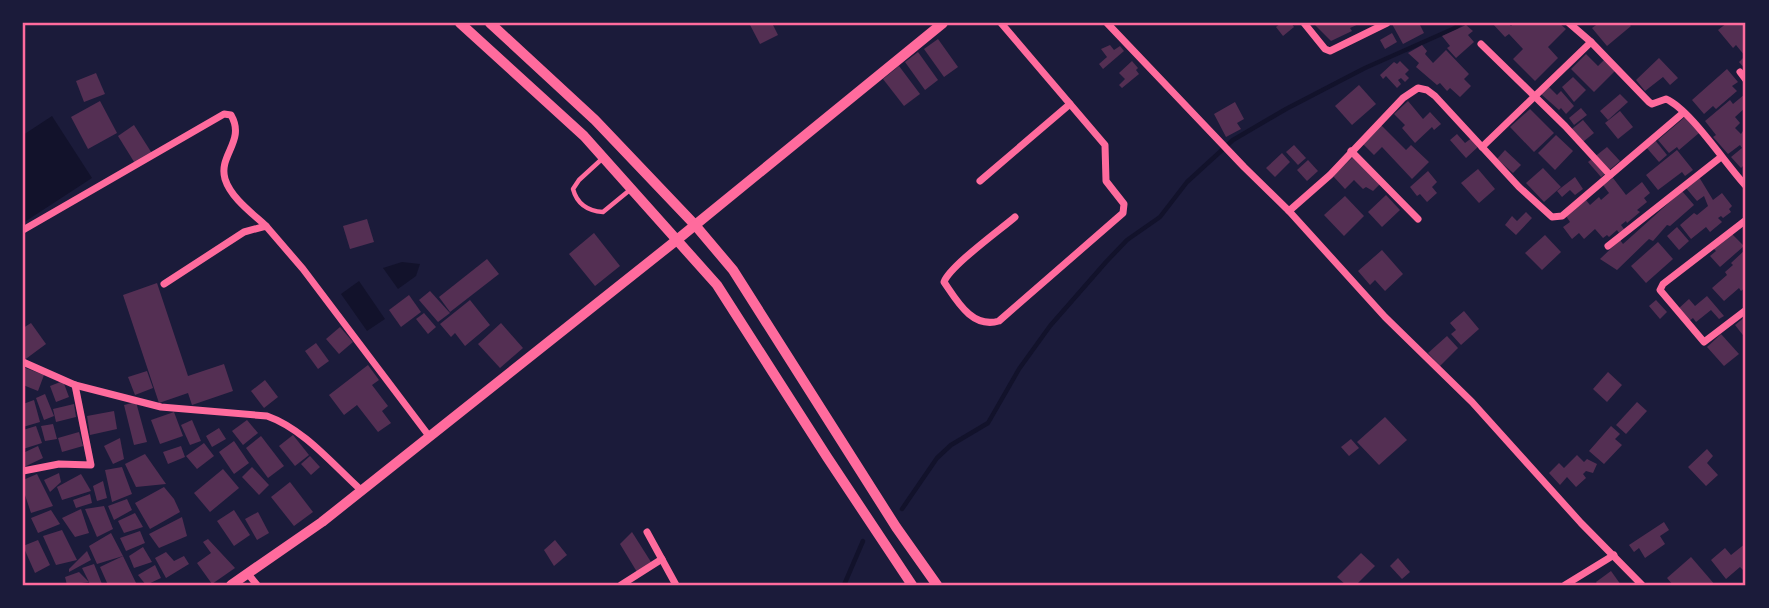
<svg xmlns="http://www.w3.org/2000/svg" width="1769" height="608" font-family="'Golos Text',sans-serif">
  <rect width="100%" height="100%" fill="#1b1b3a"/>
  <g fill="#12122b">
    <polygon points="52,116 92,178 23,223 23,135"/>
    <polygon points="402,262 420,264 416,276 398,289 383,268"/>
    <polygon points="359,281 385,319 367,331 341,294"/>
  </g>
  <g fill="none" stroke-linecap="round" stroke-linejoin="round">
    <g stroke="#12122b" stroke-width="4.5">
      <polyline points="902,509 937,458 951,445 988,423 1019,369 1050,326 1106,262 1127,240 1160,217 1187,182 1233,140 1286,109 1365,68 1455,28 1461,23"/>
      <polyline points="844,585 863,541"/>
    </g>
  </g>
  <g fill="#542f53">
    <polygon points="749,23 772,23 778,35 760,44"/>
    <polygon points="1281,23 1291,23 1294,27 1283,36 1276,27"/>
    <polygon points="1313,23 1361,23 1350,28 1352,31 1331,41"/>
    <polygon points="1395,23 1419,23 1424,33 1403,44 1392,24"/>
    <polygon points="1492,23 1508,23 1511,26 1514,23 1559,23 1566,29 1548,47 1558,58 1535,81 1513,59 1523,49 1509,34 1505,37"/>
    <polygon points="1599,23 1628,23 1631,26 1607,46 1592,28"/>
    <polygon points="1727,23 1743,23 1746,27 1746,67 1744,68 1739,62 1745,56 1736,45 1733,48 1718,30"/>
    <polygon points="1466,25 1473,31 1468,35 1474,42 1456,58 1447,48 1450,46 1442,36"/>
    <polygon points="1392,33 1397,42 1385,49 1380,40"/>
    <polygon points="938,39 958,67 944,77 924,49"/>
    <polygon points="1110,45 1114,50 1120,46 1124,51 1103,69 1099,64 1107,57 1101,49"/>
    <polygon points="1422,45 1427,51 1425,54 1433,63 1446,50 1469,74 1464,79 1471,86 1460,97 1450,88 1447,91 1440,83 1437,85 1416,67 1419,63 1408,53"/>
    <polygon points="918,52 938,80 925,90 905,62"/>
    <polygon points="1586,54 1598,66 1605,59 1616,70 1594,92 1571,69"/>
    <polygon points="1659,58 1678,78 1670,85 1663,77 1645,91 1636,80"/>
    <polygon points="1132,61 1138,68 1136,70 1139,74 1122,88 1119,85 1125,79 1119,73"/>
    <polygon points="1400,61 1409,70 1405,74 1409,78 1405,82 1401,78 1398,80 1401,84 1397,88 1386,76 1383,79 1380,75 1394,62 1397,64"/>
    <polygon points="899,66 920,94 904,106 883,79"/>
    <polygon points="1727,69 1738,82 1732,86 1737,91 1716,109 1713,106 1704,114 1692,100"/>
    <polygon points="96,73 105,94 84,102 76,81"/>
    <polygon points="1573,77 1586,90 1574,102 1562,87"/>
    <polygon points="1359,85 1376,104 1352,125 1335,106"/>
    <polygon points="1549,87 1557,95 1561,91 1574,106 1566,114 1561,108 1559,110 1541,94"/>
    <polygon points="1620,94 1628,102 1608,120 1600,111"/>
    <polygon points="1745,94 1746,107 1735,117 1740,123 1735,128 1741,134 1743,131 1746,135 1746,140 1743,143 1746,146 1746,163 1741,168 1731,157 1742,148 1740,145 1728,154 1713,137 1716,135 1705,121 1730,100 1733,104"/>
    <polygon points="100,101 117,133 88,149 71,117"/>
    <polygon points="1408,101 1423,119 1430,112 1441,124 1434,130 1432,127 1415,143 1402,128 1405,125 1394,114"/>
    <polygon points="1235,102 1244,119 1237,123 1241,129 1226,137 1214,114"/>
    <polygon points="1581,108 1587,115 1574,125 1569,118"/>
    <polygon points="1530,109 1554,133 1534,152 1510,127"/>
    <polygon points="1620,111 1633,127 1618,139 1605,123"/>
    <polygon points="1685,117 1699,133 1679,150 1677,147 1669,153 1658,140"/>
    <polygon points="1583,120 1594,133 1579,145 1568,132"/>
    <polygon points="1380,124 1406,150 1411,145 1429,162 1412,179 1382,147 1374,155 1362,143"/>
    <polygon points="134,125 153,155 136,165 118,136"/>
    <polygon points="1457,134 1465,143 1473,137 1480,145 1466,158 1450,140"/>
    <polygon points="1556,135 1573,151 1555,170 1538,153"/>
    <polygon points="1655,140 1667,155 1659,162 1646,147"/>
    <polygon points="1294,145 1306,158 1298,165 1286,152"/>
    <polygon points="1607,147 1620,161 1601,177 1588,162"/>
    <polygon points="1505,150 1521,165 1513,173 1497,159"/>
    <polygon points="1677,150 1693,170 1685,176 1682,172 1658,190 1646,175"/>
    <polygon points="1282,153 1290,162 1275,177 1266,168"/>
    <polygon points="1353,157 1380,184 1373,191 1366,187 1363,189 1354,180 1345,189 1333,176"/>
    <polygon points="1308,160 1318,171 1307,181 1297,170"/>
    <polygon points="1543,168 1561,187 1544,202 1526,183"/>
    <polygon points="1478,169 1495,189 1479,203 1461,183"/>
    <polygon points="1428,171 1437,182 1432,187 1437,193 1427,202 1420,194 1417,196 1410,187"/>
    <polygon points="1575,177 1583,189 1575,195 1570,190 1562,197 1557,191"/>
    <polygon points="1699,177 1713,200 1722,193 1732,206 1729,209 1731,212 1723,218 1721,216 1718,218 1722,222 1710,232 1706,227 1691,239 1680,225 1694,213 1697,215 1708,206 1704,196 1697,201 1686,188"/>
    <polygon points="1613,178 1626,195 1642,182 1650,193 1644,198 1647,202 1637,210 1640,212 1627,223 1626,221 1621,225 1624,229 1619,233 1617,230 1609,237 1607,235 1603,238 1595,229 1584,239 1579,233 1572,239 1563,227 1570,222 1566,216 1586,200 1590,205 1599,197 1601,200 1609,193 1603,185"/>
    <polygon points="1682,191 1694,205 1670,226 1667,225 1653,241 1649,239 1617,270 1600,259 1620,240 1623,244"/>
    <polygon points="1386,195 1400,210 1382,227 1368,212"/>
    <polygon points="1345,196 1364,216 1344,236 1324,215"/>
    <polygon points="1526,212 1532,218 1516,235 1505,225 1512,216 1517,221"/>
    <polygon points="367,219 374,242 350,249 343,226"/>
    <polygon points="1677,227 1689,241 1679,250 1667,236"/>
    <polygon points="594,233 620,266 595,286 569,254"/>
    <polygon points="1731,233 1744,246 1720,267 1710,256 1716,251 1713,248"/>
    <polygon points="1545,235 1561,252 1542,270 1525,253"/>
    <polygon points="1658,242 1673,259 1646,283 1631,266"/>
    <polygon points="1746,249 1746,287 1741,291 1739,288 1724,301 1712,288 1727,275 1725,272 1733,265 1731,263"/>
    <polygon points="1382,250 1403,274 1385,291 1375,280 1370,285 1358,271"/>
    <polygon points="487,259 499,274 450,312 439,297"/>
    <polygon points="157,283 188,376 224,364 233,391 192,405 188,393 159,403 123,295"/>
    <polygon points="430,291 450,313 438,322 419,300"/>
    <polygon points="409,295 421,312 401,327 389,310"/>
    <polygon points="1707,296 1724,316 1719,319 1711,310 1696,322 1693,318 1689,321 1678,309 1689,299 1695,306"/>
    <polygon points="470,300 490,325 465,346 455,333 451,337 440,324"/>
    <polygon points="1656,300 1667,312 1660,319 1649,306"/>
    <polygon points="1464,311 1479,329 1461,345 1451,334 1456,330 1450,323"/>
    <polygon points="424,313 436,327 428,334 416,319"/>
    <polygon points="1746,316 1746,339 1735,325"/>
    <polygon points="31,323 46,344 23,361 23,328"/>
    <polygon points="501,323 523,348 500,368 478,344"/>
    <polygon points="340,327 353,342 339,354 326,339"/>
    <polygon points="1721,334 1739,354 1724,366 1707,347"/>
    <polygon points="1447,336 1458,348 1440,366 1428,353"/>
    <polygon points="316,343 329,361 318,369 305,351"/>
    <polygon points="368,365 379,380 372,385 388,406 382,411 391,423 378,432 357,405 344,415 329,395"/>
    <polygon points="23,367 44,375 38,391 23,385"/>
    <polygon points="147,371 153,388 135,395 128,377"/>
    <polygon points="1608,372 1622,385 1607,402 1593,389"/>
    <polygon points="265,380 278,397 264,408 251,391"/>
    <polygon points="63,381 69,397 56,402 50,386"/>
    <polygon points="45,394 54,416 44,420 36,398"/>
    <polygon points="34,400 40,422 23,427 23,404"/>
    <polygon points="136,402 147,442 134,445 124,405"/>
    <polygon points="1637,402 1647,411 1626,434 1616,425"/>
    <polygon points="74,404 76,417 56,422 53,409"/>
    <polygon points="114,411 117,429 90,435 87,416"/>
    <polygon points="174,412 183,436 160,444 151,420"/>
    <polygon points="1385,417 1407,440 1379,465 1357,442"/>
    <polygon points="192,420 201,441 190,445 181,425"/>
    <polygon points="247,420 258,433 243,445 232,431"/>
    <polygon points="53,424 57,439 45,441 41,426"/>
    <polygon points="36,426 42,443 23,449 23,430"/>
    <polygon points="1611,426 1620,434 1615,439 1622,445 1604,464 1589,451"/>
    <polygon points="219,428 226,439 212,447 206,436"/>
    <polygon points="79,432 83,446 62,452 58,438"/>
    <polygon points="293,435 309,455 295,466 279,446"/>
    <polygon points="261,436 284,466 268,478 246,448"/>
    <polygon points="120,438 124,459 113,464 104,446"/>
    <polygon points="1351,439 1359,448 1349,456 1341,447"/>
    <polygon points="234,441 249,463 234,474 219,452"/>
    <polygon points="204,443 214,456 197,469 186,456"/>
    <polygon points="38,446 43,458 24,467 23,453"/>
    <polygon points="181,446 185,457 168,464 163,452"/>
    <polygon points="1707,449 1713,456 1707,463 1718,475 1706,486 1688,467"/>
    <polygon points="145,454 166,484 136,487 125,464"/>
    <polygon points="1577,455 1584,462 1587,459 1597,464 1593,473 1586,471 1583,474 1586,478 1576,487 1567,477 1560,485 1549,473 1559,463 1564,468"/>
    <polygon points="310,456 320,467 311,475 301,464"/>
    <polygon points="122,467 132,494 112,502 105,470"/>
    <polygon points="252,467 269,485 259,495 242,477"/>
    <polygon points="223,469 239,488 210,512 194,493"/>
    <polygon points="59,473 61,482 50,492 44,480"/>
    <polygon points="37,474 53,506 31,513 23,489 23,480"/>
    <polygon points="81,474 91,491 62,500 57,487"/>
    <polygon points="103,481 107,498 97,501 93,486"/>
    <polygon points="290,482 313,512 294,526 271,497"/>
    <polygon points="164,487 174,499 180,512 150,529 135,503"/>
    <polygon points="90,494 92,503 76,508 73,500"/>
    <polygon points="127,499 132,510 114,520 108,506"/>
    <polygon points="104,506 113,529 97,537 85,509"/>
    <polygon points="81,509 89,533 75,537 62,518"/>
    <polygon points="51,510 60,524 38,533 31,518"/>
    <polygon points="234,510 250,535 234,546 217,521"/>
    <polygon points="258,512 269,533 257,540 245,519"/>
    <polygon points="135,513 143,527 124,533 118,521"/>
    <polygon points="182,517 187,536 159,548 149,534"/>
    <polygon points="1664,522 1669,530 1660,536 1665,544 1645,558 1639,548 1634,552 1629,545"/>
    <polygon points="62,530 77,560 56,565 43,536"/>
    <polygon points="140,531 145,543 126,551 120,538"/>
    <polygon points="632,532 651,562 637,572 620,544"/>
    <polygon points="111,533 123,556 137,585 108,585 100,567 123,556 97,564 89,546"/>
    <polygon points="208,539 235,568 212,584 197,563 211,553 203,542"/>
    <polygon points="38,540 50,565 35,573 23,546"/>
    <polygon points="555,540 567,555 554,566 544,550"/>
    <polygon points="1746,543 1746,569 1744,571 1740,567 1726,579 1711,560 1725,548 1731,555"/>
    <polygon points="143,547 152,562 134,568 129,556"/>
    <polygon points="87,551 91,560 69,572 69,569"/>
    <polygon points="166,552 174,561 184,556 189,564 166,578 155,558"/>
    <polygon points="1361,553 1375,566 1356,585 1346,585 1337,577"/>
    <polygon points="1691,557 1710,579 1715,585 1673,585 1667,578"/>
    <polygon points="1398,558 1410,572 1402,579 1390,566"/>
    <polygon points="94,564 102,584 90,585 89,582 67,585 65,577 79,572 89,582 82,568"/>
    <polygon points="155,565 161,578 146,585 138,575"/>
    <polygon points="1611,571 1621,585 1598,585 1596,582"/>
  </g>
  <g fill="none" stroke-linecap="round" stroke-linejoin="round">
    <path stroke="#ff6b9d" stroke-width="4.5" d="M603,158l-24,22 -6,9c4,15 15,22 30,23l28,-23"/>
    <g stroke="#ff6b9d" stroke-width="7">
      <path d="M1001,23l104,122 1,36 18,23 -1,9 -124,108c-27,8 -42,-20 -55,-39 6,-16 56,-52 71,-65"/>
      <polyline points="1107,23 1244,167 1289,211 1385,317 1472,402 1581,523 1642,585"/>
      <polyline points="1304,23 1325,49 1330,51 1387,23"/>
      <polyline points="1569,23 1591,42"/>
      <polyline points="1481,44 1565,126 1610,175"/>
      <polyline points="1740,72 1746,80"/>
      <path d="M1482,147l109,-105 58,60 3,2 14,-5c25,11 60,66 80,87"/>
      <polyline points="1351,151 1418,219"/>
      <polyline points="980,181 1070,104"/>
      <polyline points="1289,211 1330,175 1403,98 1418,88 1427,90 1435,96 1519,187 1552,217 1562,216 1683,113"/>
      <polyline points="1746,220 1663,284 1660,290 1704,342 1746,310"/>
      <path d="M23,230l201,-116 7,1c15,26 -13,40 -6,64 6,19 27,34 41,47"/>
      <polyline points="1608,246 1721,157"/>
      <polyline points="164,284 244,232 266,226 303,269 429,436"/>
      <path d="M23,362l52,23 86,22 106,9c37,13 66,49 95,75"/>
      <polyline points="23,471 59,464 91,465 75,385"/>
      <polyline points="647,532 676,585"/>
      <polyline points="249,575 257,585"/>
      <polyline points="621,585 662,559"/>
      <polyline points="1565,585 1614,555"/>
    </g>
    <g stroke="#ff6b9d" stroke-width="10">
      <polyline points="460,23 584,136 717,285 827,457 912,585"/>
      <polyline points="490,23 595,120 695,225 733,270 896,527 937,585"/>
      <polyline points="231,585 322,522 678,239 943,23"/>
    </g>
  </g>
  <rect width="1769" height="608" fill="none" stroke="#1b1b3a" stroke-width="49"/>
  <rect x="24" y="24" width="1720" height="560" fill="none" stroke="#ff6b9d" stroke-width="2.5"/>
</svg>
